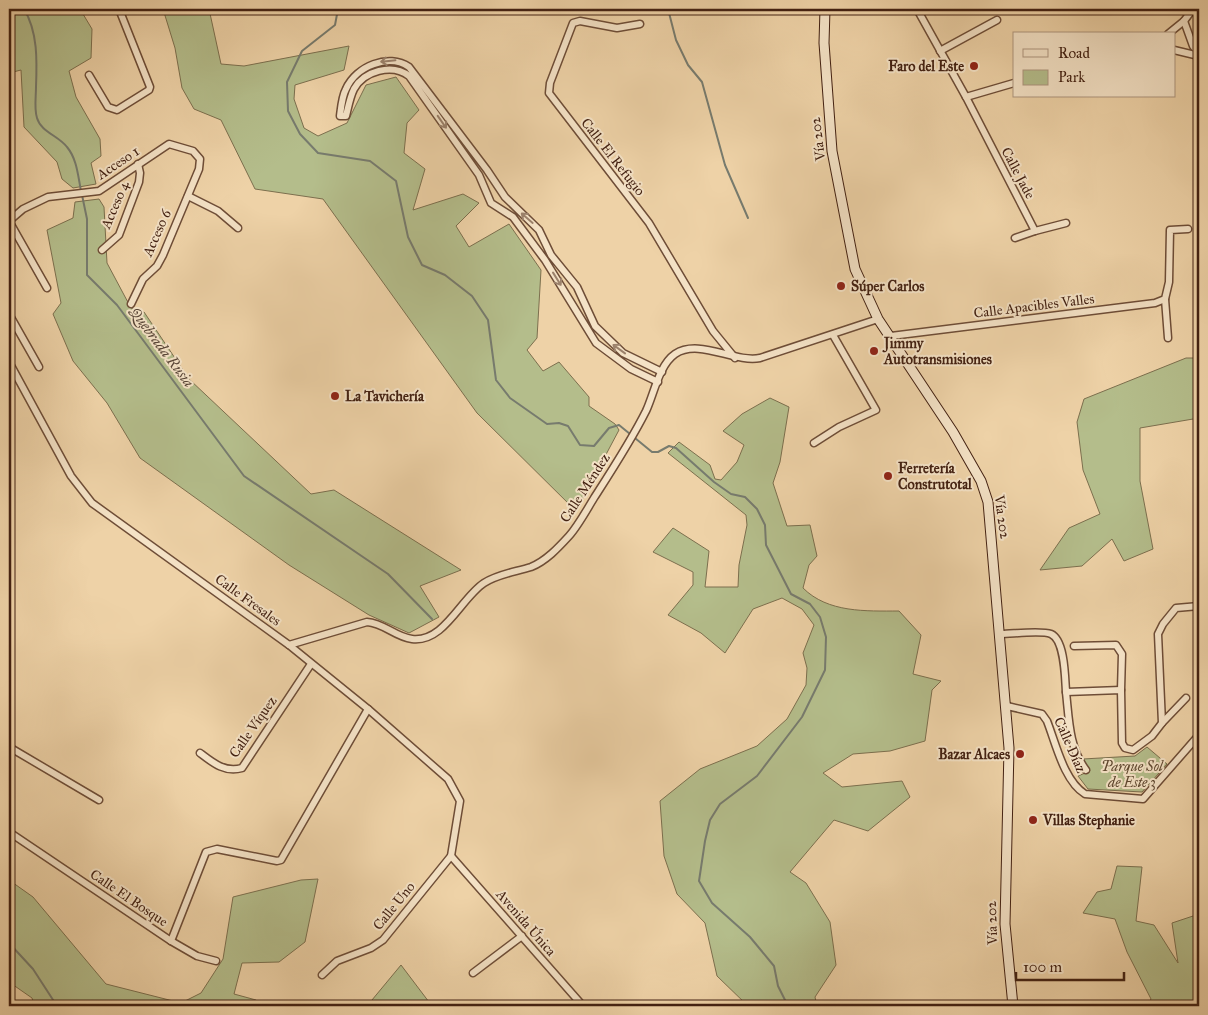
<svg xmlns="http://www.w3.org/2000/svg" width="1208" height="1015" font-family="'IM FELL Great Primer',serif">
  <rect width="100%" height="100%" fill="#eed2a7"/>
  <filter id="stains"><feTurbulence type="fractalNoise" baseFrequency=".004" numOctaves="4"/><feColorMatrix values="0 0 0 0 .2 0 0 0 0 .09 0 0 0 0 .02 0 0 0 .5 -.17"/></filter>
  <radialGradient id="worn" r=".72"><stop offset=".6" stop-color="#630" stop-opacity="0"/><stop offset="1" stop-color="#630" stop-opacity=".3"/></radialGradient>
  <g fill="#b4bd8b" stroke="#7c6f4e">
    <polygon points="9,9 80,9 92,29 91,58 69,71 76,97 100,139 101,156 91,163 96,184 73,188 62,179 57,162 24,127 21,70 9,73"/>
    <polygon points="163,9 209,9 221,64 244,66 349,46 344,70 295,85 294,99 304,128 318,136 347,123 366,85 396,77 419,110 407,123 404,153 425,169 413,210 463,194 479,203 456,226 469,247 509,224 541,270 537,338 527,350 543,371 559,362 589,397 589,406 615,424 619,430 576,511 477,413 323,199 255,189 221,120 194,109 182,88 175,48"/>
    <polygon points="99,199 104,207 107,263 131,308 144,312 189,379 311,494 334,490 461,570 420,586 439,617 409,633 369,615 289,565 140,458 107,403 73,361 53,314 61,303 47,230 73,218 75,202"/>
    <polygon points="1186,358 1199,358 1199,418 1140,428 1140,481 1153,549 1124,561 1112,539 1082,566 1040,570 1069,528 1100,514 1083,470 1077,422 1084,399"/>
    <path d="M770,398l19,9 -9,55 -7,21 14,43 23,-1 7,31 -8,9 -6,23c25,25 63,23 96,23l22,24 -8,39 28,7 -9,9 -7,51 -35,10 -37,3 -30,19 19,14 60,-6 8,16 -42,34 -34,-11 -44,52 16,11 24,39 6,43 -21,32 2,9h-69l-31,-30 -12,-53 -28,-29 -13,-38 -4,-55 40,-32 57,-23 30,-27 19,-34 1,-17 -4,-15 11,-28 -12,-16 -20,-11 -29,11 -28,44 -24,-20 -33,-18 25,-30v-13l-40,-20 20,-24 36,23 -4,36h33l1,-22 8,-40 -1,-10 -78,-62 11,-11 31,23 5,14 6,1 16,-18 7,-17 -21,-14 19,-17z"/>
    <polygon points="1147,747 1167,764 1142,792 1088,789 1078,776 1090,771 1083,759 1135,756"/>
    <polygon points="1117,866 1142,867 1136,921 1154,925 1178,963 1172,923 1199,914 1199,1006 1147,1006 1151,999 1127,952 1115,919 1083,913 1097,892 1111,889"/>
    <polygon points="318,879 305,942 279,962 242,963 234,994 256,1000 263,1006 35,1006 32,998 9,982 9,880 33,897 106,984 181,1003 201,993 223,959 233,897 301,880"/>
    <polygon points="401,965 432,1006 367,1006"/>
  </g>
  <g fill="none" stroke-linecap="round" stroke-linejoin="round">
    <g stroke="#777b6e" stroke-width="2">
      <path d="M24,9c14,23 13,52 12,78 0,10 -2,22 1,31 4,14 22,18 30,29 10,12 11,29 14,44"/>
      <polyline points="338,9 335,25 302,51 287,82 288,111 300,134 318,153 370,161 396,181 408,237 422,265 445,275 472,296 488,320 496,380 510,398 547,424 559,423 568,426 580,445 594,446 609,428 619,425 652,452 658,452 669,446 676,448 714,482 731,494 745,497 757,509 765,525 766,545 791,594 810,604 820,617 826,637 825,670 802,717 757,776 720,804 710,820 705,841 699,881 712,903 750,937 774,966 778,986 788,1006"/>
      <polyline points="668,9 676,40 688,65 702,82 725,165 748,218"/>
      <polyline points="82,195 87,219 87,275 117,305 244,476 388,574 432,619"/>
      <polyline points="9,943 33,969 57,1006"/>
    </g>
    <defs>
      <g id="minor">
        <polyline points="917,9 966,97 1035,231 1066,223"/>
        <polyline points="1184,21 1193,46 1199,54"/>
        <polyline points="640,24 617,28 580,21 573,23 550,83 549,93 649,223 713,331 735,358"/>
        <polyline points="1168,34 1184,21 1193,9"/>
        <polyline points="1174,50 1199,56"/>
        <polyline points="940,51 997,20"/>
        <polyline points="89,75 108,107 117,110 149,90 150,87 119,9"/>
        <polyline points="966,97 1014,83"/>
        <polyline points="188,196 218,211 238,228"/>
        <polyline points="9,221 23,209 48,197 99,191 169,144 193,151 200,159 199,169 163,255 157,266 143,279 131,304"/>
        <polyline points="9,221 47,288"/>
        <polyline points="1015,238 1035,231"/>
        <polyline points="102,250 119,235 139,182 140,173 138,164"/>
        <polyline points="1165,299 1168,338"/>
        <polyline points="9,314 39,367"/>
        <polyline points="891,336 1155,303 1165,299 1169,282 1170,230 1188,229"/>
        <polyline points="9,362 71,476 92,503 289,645 368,709 448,779 460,801 451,856 383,940 371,948 337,961 322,975"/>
        <path d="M658,382l-27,-13 -35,-26 -51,-83 -32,-43 -22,-14 -12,-28 -70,-99c-17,-13 -45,-5 -55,13 -4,8 -6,19 -8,27h-6c1,-8 2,-20 6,-27 10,-23 43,-36 63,-22l78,103 18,27 34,33 12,25 26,32 18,39 28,27 39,19"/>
        <polyline points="814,443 839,427 876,410 833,335"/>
        <path d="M1001,634c11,0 40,-4 50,0 14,6 14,44 15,58l55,-2 1,53 3,5 8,2 19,-14 10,-13 -4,-89 5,-10 13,-16 23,-2"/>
        <path d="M289,645l78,-23c17,1 28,15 45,17 32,4 49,-41 72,-56 14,-9 31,-11 47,-16 15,-6 27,-19 38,-31 9,-10 17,-25 25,-38 18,-28 37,-57 52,-87 8,-17 13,-46 29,-57 24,-16 59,9 85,4l118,-39"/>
        <polyline points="1074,646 1116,645 1122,654 1121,690"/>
        <path d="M1066,692c3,27 3,56 20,78"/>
        <path d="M1007,706l35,8 5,7c9,23 17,60 38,73l58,5 56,-64"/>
        <polyline points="1162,723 1186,698"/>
        <polyline points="9,747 99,800"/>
        <path d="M200,753c13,10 25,20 42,15l69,-104"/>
        <polyline points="9,832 171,941 197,956 216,961"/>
        <polyline points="451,856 583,1006"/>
        <polyline points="171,941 206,852 217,849 277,861 281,860 368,709"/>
        <polyline points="473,973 522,936"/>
      </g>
      <polyline id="secondary" points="825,9 824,43 832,151 855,269 878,319 953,432 981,481 988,502 1009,748 1005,924 1013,1006"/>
    </defs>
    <use href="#minor" stroke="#6e4d37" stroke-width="9"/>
    <use href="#secondary" stroke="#432112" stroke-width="11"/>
    <use href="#minor" stroke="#f4e2c6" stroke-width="6"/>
    <use href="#secondary" stroke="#f4e2c6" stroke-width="9"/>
  </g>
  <defs><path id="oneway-shaft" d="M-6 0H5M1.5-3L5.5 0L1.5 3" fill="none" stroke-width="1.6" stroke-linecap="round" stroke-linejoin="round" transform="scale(1.25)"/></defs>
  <g stroke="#9c826c">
    <use href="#oneway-shaft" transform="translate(388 61) rotate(174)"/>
    <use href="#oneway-shaft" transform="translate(442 122) rotate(55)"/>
    <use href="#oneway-shaft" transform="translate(527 218) rotate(-139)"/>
    <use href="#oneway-shaft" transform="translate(557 279) rotate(58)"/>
    <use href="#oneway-shaft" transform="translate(619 349) rotate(-144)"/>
  </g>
  <g fill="#8f2418" stroke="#f4e2c6" stroke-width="2">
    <circle cx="974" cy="66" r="5"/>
    <circle cx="841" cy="286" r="5"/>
    <circle cx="874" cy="351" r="5"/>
    <circle cx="335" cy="396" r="5"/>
    <circle cx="888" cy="476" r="5"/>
    <circle cx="1020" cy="754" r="5"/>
    <circle cx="1033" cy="820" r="5"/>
  </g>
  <g text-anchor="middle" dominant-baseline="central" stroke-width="4" stroke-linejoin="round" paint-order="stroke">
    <g font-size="14" font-weight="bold" fill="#432112" stroke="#f4e2c6" text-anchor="start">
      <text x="964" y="66" text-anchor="end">Faro del Este</text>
      <text x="851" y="286">Súper Carlos</text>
      <text x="884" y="343">Jimmy<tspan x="884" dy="16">Autotransmisiones</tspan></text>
      <text x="345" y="396">La Tavichería</text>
      <text x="898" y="468">Ferretería<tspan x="898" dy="16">Construtotal</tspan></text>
      <text x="1010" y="754" text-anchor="end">Bazar Alcaes</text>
      <text x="1043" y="820">Villas Stephanie</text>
    </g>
    <g font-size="14" fill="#432112" stroke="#f4e2c6">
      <text transform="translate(818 139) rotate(-97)">Vía 202</text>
      <text transform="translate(613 157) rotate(52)">Calle El Refugio</text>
      <text transform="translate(118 163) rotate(-34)">Acceso 1</text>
      <text transform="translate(1018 173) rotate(62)">Calle Jade</text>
      <text transform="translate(115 205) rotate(-67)">Acceso 4</text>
      <text transform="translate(157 233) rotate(-66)">Acceso 6</text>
      <text transform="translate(1034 306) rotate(-7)">Calle Apacibles Valles</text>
      <text transform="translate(585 488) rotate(-57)">Calle Méndez</text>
      <text transform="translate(1002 517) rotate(82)">Vía 202</text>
      <text transform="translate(248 600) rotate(36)">Calle Fresales</text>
      <text transform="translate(253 727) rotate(-55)">Calle Víquez</text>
      <text transform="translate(1070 745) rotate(66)">Calle Díaz</text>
      <text transform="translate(129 898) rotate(34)">Calle El Bosque</text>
      <text transform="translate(394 906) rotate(-51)">Calle Uno</text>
      <text transform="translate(526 923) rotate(49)">Avenida Única</text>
      <text transform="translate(992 923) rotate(-92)">Vía 202</text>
    </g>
    <g font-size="14" font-style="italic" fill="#5f4830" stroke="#f4e2c6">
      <text x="1132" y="766">Parque Sol<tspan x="1132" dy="16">de Este 3</tspan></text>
    </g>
    <g font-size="15" font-style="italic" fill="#594638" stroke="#f4e2c6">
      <text transform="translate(162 347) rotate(53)">Quebrada Rusia</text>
    </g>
  </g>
  <rect width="1208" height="1015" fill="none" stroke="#eed2a7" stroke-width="30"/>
  <rect x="10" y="10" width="1188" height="995" fill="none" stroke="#432112" stroke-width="2.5"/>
  <rect x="15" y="15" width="1178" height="985" fill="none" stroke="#432112"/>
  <rect x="1013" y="32" width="162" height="65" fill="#f4e2c6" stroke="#ad957e"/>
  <rect x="1023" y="49" width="25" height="8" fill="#f4e2c6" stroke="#ad957e"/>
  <text x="1058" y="58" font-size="15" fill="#432112">Road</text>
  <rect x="1023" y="70" width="25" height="15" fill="#b4bd8b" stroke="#ad957e"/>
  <text x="1058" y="82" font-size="15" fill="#432112">Park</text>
  <path d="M1016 972v8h108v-8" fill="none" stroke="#432112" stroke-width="2.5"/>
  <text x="1023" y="972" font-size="15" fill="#432112" stroke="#f4e2c6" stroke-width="4" paint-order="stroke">100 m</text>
  <rect width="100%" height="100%" filter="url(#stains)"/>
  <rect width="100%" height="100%" fill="url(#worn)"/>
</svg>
